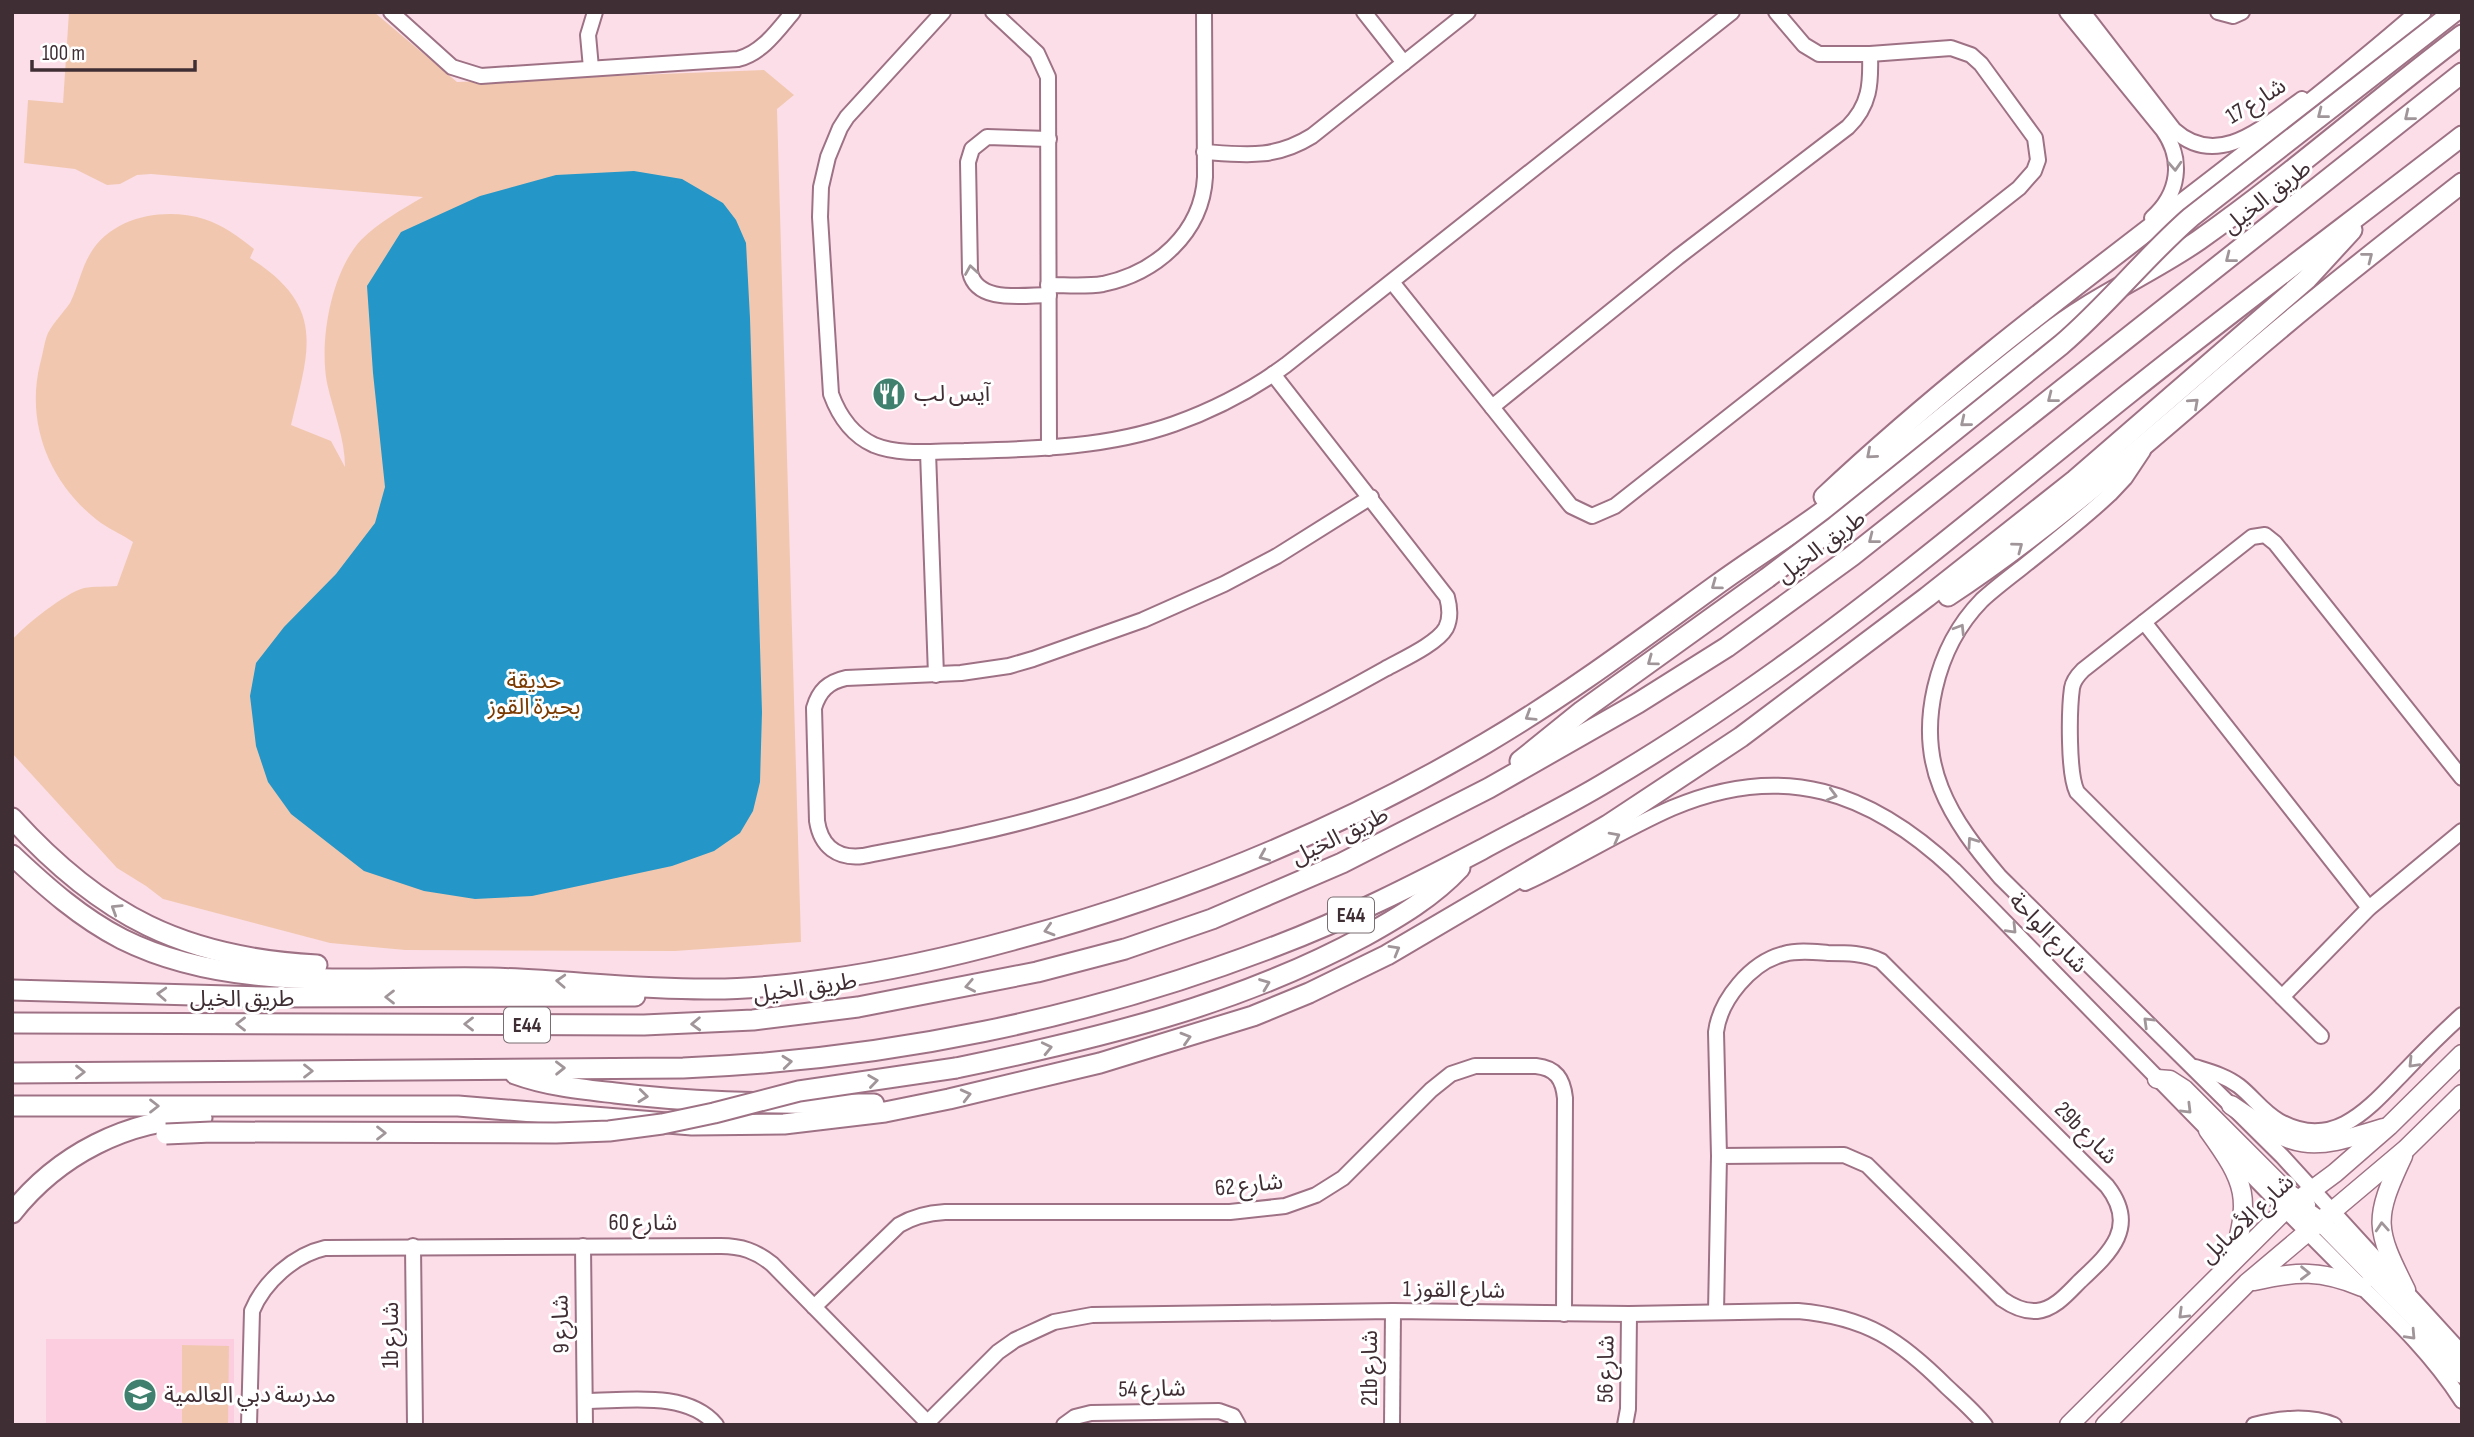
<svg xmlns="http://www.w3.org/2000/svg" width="2474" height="1437" font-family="'Sofia Sans Condensed','Noto Sans Arabic',sans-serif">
  <rect width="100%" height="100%" fill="#fcdee9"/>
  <rect fill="#fbcddf" x="46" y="1339" width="188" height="86"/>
  <g fill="#f1c8af">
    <path d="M69,12h305l83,70 307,-12 30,25 -17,14 24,833 -126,9 -270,-1 -75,-7 -167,-44 -17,-13 -29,-18 -105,-115v-113c13,-15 53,-47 72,-52 10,-2 22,-1 33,-2l16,-44c-10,-7 -22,-12 -32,-19 -50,-37 -76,-98 -61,-159 3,-10 4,-22 8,-31 6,-11 15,-20 22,-30 8,-16 11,-34 20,-49 22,-38 75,-47 114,-35 19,6 34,17 50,30l-4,9c77,49 59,91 41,167l40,16 14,26c0,-29 -12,-56 -18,-84 -8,-42 4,-111 34,-143 18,-18 40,-30 62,-43l-272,-23 -14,1 -17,9 -13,1 -32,-16 -51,-6 4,-63 35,3z"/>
    <polygon points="182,1345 229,1346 228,1425 182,1425"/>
  </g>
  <polygon fill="#2596c8" points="634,171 682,179 723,203 736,220 746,243 750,318 762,712 760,782 753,811 740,833 714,851 672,866 532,896 475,899 424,891 364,871 291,814 268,782 256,746 250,696 256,663 284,627 336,574 375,523 385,487 373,373 367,286 401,232 480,196 556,175"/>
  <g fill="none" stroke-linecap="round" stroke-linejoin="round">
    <defs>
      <g id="minor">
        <path d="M391,12l61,55 29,9 257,-17c24,-6 39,-28 55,-47"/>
        <path d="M943,12l-96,105 -7,11 -12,29 -7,30 -1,30 11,177c8,22 21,41 43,51 27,11 61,6 90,6 71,-2 142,-3 210,-27 39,-14 78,-34 112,-59l446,-353"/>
        <polyline points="993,12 1037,53 1048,77 1049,448"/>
        <polyline points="1364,12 1404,63"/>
        <path d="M2067,12l96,118c21,30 16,64 -11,88"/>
        <path d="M2083,12l91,118c44,40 90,-4 128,-31"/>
        <polyline points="2218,12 2233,16 2242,12"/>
        <polyline points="591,68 588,35 595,12"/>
        <path d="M1049,139l-62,-2 -15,12 -4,13 2,110c7,32 54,23 79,23"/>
        <path d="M1204,152c42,3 71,7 108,-16l156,-124"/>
        <polyline points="1392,282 1571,506 1592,516 1615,506 2019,188 2034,171 2038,160 2035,138 1981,64 1971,55 1951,48 1870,54 1819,54 1804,45 1776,12"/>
        <path d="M1048,285c18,0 37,2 55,-1 53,-11 99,-51 102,-107l-1,-165"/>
        <path d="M1273,374l174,223c3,11 4,21 -1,31 -9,16 -45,32 -61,41 -108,61 -221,114 -341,147 -59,17 -120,28 -181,40 -25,3 -42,-9 -46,-35l-3,-113c5,-17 14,-26 32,-30l115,-5 48,-7 24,-7 110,-39 81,-36 53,-28 94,-59"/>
        <path d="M1492,407l186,-150 170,-130c22,-22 23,-43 22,-73"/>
        <path d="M2143,451l-18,27 -15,16c-29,27 -60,51 -90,75 -13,10 -26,20 -38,31 -46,47 -66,126 -41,188 13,33 36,62 59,89l282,279 180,197"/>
        <polyline points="928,452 936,675"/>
        <polyline points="2144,622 2369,908"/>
        <path d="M1525,883c50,-23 97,-53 147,-75 111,-47 198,-17 282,62l261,267"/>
        <polyline points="2282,997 2369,908 2462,831"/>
        <path d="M2321,1036l-244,-244c-9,-18 -8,-82 -5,-104 1,-7 6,-13 11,-18l169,-133 13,-2 10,8 187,235"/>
        <path d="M2195,1067c16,5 31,9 44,19 14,11 24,26 40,35 55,31 91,-14 126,-50 18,-19 37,-38 57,-56"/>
        <path d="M2229,1152c43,45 87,89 131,133 37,36 74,72 102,116"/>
        <polyline points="413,1246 415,1425"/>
        <polyline points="583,1246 585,1425"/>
        <path d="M814,1307l85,-82c15,-9 29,-12 46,-13h285l55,-6 31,-11 27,-17 88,-88 20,-16 24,-8h61c20,2 27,13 29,32l-1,216"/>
        <path d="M1716,1312l3,-156 -3,-124c4,-32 35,-70 68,-78 14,-4 30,-2 44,-1 19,0 36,0 53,8l226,225c32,41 3,67 -27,95 -12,12 -25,28 -43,30 -14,1 -25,-5 -35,-12l-126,-125 -9,-9 -23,-10 -125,1"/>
        <path d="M585,1401c41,0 102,-11 131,24"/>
        <path d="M249,1425l3,-114c12,-29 42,-56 73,-63l396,-2c20,0 35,5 51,18l155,158"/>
        <path d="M925,1425l73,-73 17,-12 39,-18 38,-7 301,-4 236,3 169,-3c69,6 102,29 149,76 13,12 27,24 38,38"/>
        <polyline points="1064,1425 1075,1417 1091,1413 1219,1411 1233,1416 1238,1425"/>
        <polyline points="1392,1425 1393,1311"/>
        <polyline points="1625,1425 1628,1409 1629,1314"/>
        <path d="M2254,1425c25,-7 56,-10 80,0"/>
      </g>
      <g id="major">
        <polyline points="2157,1079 2170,1080 2184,1089 2288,1193 2306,1205"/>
        <path d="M2231,1105c65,45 76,47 152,23"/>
        <path d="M2208,1130c39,54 43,68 24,132"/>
        <path d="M2403,1156c-30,64 -28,72 3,134"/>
        <polyline points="2285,1210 2307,1212 2320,1221 2419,1322 2462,1374"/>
        <path d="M2254,1281c43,-10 67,-11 108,6"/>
        <polyline points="2069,1425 2285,1210 2335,1173 2389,1126 2462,1054"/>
        <polyline points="2105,1425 2247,1283 2406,1149 2462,1094"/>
      </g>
      <g id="highway">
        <path d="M1824,497c187,-176 403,-317 597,-485"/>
        <path d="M1948,596c106,-70 199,-154 295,-236 71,-61 145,-119 219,-177"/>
        <polyline points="1520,761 1582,711 1767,578"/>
        <path d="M12,818c89,98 172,140 305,147"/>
        <path d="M12,855c34,32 69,63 110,84 112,56 248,36 369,39 74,2 148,12 222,11 37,0 74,-4 110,-9 65,-9 128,-23 190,-40 167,-45 324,-109 473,-197 80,-47 153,-102 229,-157 37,-27 76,-51 114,-79 74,-55 144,-116 217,-172 46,-37 104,-61 153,-95 91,-64 174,-138 263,-205"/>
        <polyline points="12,990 264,997 635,996"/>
        <polyline points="12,1023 644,1025 753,1020 858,1007 1037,972 1125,949 1212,919 1342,863 1489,788 1638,703 1727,647 1852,556 2462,73"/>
        <path d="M956,1068c141,-29 282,-63 409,-132 34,-19 68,-39 95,-68"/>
        <path d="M12,1073l671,-5c202,-8 404,-49 593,-122 71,-27 138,-61 205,-96 42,-23 86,-44 127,-69 59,-35 116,-73 172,-113 120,-86 233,-182 348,-274 110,-88 223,-172 334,-258"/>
        <path d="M515,1074c33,12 66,15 100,19 87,11 173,10 259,11"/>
        <polyline points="12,1106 458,1106 692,1125 784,1124 885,1112 949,1099 1100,1063 1253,1016 1309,993 1387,955 1608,825 1741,737 1927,597 2075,480 2307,279 2352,230"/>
        <path d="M12,1213c46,-58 115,-94 190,-95"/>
      </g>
    </defs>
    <use href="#minor" stroke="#9e7284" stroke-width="18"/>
    <use href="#major" stroke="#9e7284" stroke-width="21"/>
    <use href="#highway" stroke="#9e7284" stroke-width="23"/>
    <use href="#minor" stroke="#fff" stroke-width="14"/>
    <use href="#major" stroke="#fff" stroke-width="18"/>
    <use href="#highway" stroke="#fff" stroke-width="19"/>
    <defs>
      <g id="highway-bridge">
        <path d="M1767,578l69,-52 225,-181c47,-40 84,-88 130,-128l263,-205"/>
        <polyline points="166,1134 212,1132 556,1133 609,1131 662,1124 714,1113 799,1091 956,1068"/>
      </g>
    </defs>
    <use href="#highway-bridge" stroke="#9e7284" stroke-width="23" stroke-linecap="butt"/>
    <use href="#highway-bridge" stroke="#fff" stroke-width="19"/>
  </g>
  <defs><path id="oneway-chevron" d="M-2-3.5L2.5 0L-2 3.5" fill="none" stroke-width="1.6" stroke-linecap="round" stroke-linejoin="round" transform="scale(1.75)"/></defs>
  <g stroke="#a0969a">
    <use href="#oneway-chevron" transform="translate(2322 114) rotate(142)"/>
    <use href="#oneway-chevron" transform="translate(2409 116) rotate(141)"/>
    <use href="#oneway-chevron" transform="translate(2175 166) rotate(87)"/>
    <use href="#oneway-chevron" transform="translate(2368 257) rotate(-38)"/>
    <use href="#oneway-chevron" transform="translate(2230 258) rotate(142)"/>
    <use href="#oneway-chevron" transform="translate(971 270) rotate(-99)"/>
    <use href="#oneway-chevron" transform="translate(2052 398) rotate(142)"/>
    <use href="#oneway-chevron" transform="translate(2194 403) rotate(-42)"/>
    <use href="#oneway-chevron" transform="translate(1965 422) rotate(141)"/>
    <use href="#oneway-chevron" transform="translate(1871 454) rotate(139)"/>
    <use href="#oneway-chevron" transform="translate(1873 539) rotate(142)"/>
    <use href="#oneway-chevron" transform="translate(2018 547) rotate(-37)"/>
    <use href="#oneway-chevron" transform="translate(1716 585) rotate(144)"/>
    <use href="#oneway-chevron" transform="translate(1960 629) rotate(-58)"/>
    <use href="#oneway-chevron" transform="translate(1652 661) rotate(144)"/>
    <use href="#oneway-chevron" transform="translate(1530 716) rotate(148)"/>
    <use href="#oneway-chevron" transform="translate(1832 795) rotate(15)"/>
    <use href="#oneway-chevron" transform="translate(1615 837) rotate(-28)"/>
    <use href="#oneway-chevron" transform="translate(1972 842) rotate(-125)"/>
    <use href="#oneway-chevron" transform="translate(1264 856) rotate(157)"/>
    <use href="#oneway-chevron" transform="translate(116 909) rotate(-148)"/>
    <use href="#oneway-chevron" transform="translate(2012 929) rotate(46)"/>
    <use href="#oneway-chevron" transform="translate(1049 930) rotate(164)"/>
    <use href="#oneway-chevron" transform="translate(1395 950) rotate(-30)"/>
    <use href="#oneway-chevron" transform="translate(561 981) rotate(-177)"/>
    <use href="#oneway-chevron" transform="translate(1265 984) rotate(-21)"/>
    <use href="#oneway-chevron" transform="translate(970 986) rotate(169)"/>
    <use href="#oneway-chevron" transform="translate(162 994) rotate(-177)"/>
    <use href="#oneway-chevron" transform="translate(390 997) rotate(180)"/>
    <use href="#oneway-chevron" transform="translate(2148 1022) rotate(-136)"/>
    <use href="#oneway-chevron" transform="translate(241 1024) rotate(-180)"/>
    <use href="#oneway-chevron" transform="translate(469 1024) rotate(-180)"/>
    <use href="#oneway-chevron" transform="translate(696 1024) rotate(178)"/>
    <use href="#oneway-chevron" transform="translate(1186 1038) rotate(-17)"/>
    <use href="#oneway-chevron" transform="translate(1047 1048) rotate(-13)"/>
    <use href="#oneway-chevron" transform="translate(787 1062) rotate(-6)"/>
    <use href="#oneway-chevron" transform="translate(2413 1063) rotate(134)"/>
    <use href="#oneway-chevron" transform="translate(560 1068) rotate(-1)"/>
    <use href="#oneway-chevron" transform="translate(308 1071)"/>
    <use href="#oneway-chevron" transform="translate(80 1072)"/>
    <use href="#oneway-chevron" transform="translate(873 1081) rotate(-8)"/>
    <use href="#oneway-chevron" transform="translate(966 1095) rotate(-14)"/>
    <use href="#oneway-chevron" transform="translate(643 1096) rotate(6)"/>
    <use href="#oneway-chevron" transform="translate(154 1106)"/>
    <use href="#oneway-chevron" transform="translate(2187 1109) rotate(45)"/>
    <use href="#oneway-chevron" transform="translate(381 1133)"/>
    <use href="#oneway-chevron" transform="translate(2382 1227) rotate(-94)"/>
    <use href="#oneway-chevron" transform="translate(2305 1273) rotate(1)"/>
    <use href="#oneway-chevron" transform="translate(2183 1314) rotate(136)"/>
    <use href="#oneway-chevron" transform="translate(2411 1335) rotate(47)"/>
  </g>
  <defs>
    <symbol id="restaurant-disc" viewBox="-11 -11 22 22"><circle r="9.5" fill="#40806e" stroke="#fff"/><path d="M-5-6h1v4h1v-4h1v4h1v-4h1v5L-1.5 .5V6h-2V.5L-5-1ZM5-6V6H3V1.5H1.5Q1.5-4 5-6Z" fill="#fff"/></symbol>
    <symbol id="school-disc" viewBox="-11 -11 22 22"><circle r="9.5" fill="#40806e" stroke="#fff"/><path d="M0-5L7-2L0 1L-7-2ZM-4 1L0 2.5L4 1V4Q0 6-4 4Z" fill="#fff"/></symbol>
  </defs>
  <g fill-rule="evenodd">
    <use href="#restaurant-disc" x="870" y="375" width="38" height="38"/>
    <use href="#school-disc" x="121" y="1376" width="38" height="38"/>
  </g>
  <g text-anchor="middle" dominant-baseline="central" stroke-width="6" stroke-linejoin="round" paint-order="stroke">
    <g fill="#fff" stroke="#796d72" stroke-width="2">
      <rect x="1328" y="897.5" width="46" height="35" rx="5"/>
      <rect x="504" y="1007.5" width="46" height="35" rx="5"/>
    </g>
    <g font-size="21" font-weight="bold" fill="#402e35">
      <text x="1351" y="915">E44</text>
      <text x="527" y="1025">E44</text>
    </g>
    <g font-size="23" fill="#402e35" stroke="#fff">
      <text transform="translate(2256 101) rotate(-32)">17 شارع</text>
      <text transform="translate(2267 197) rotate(-38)">طريق الخيل</text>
      <text transform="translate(1821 547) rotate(-37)">طريق الخيل</text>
      <text transform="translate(1340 836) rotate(-26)">طريق الخيل</text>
      <text transform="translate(2048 933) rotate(46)">شارع الواحة</text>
      <text transform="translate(805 988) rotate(-8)">طريق الخيل</text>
      <text x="242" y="999">طريق الخيل</text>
      <text transform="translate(2086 1133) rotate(45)">29b شارع</text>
      <text transform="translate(1249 1185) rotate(-6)">شارع 62</text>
      <text transform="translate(2247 1219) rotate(-43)">شارع الأصايل</text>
      <text x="643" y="1223">شارع 60</text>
      <text transform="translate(1454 1290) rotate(1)">شارع القوز 1</text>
      <text transform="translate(561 1324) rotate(-91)">شارع 9</text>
      <text transform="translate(391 1335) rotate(-90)">1b شارع</text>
      <text transform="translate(1370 1368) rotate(-90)">21b شارع</text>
      <text transform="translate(1606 1369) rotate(-89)">شارع 56</text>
      <text transform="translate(1152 1389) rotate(-1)">شارع 54</text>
    </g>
    <g font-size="23" fill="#402e35" stroke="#fff" text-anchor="start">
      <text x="914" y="394">آيس لب</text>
      <text x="164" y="1395">مدرسة دبي العالمية</text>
    </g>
    <g font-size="23" fill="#7b3a00" stroke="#fff">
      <text x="534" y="681">حديقة<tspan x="534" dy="26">بحيرة القوز</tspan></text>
    </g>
  </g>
  <rect width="2474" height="1437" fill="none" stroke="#402e35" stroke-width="28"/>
  <path d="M32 60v10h163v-10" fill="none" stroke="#402e35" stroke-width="3.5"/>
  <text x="42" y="60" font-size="21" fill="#402e35" stroke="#ffffff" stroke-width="5" paint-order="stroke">100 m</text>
</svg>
